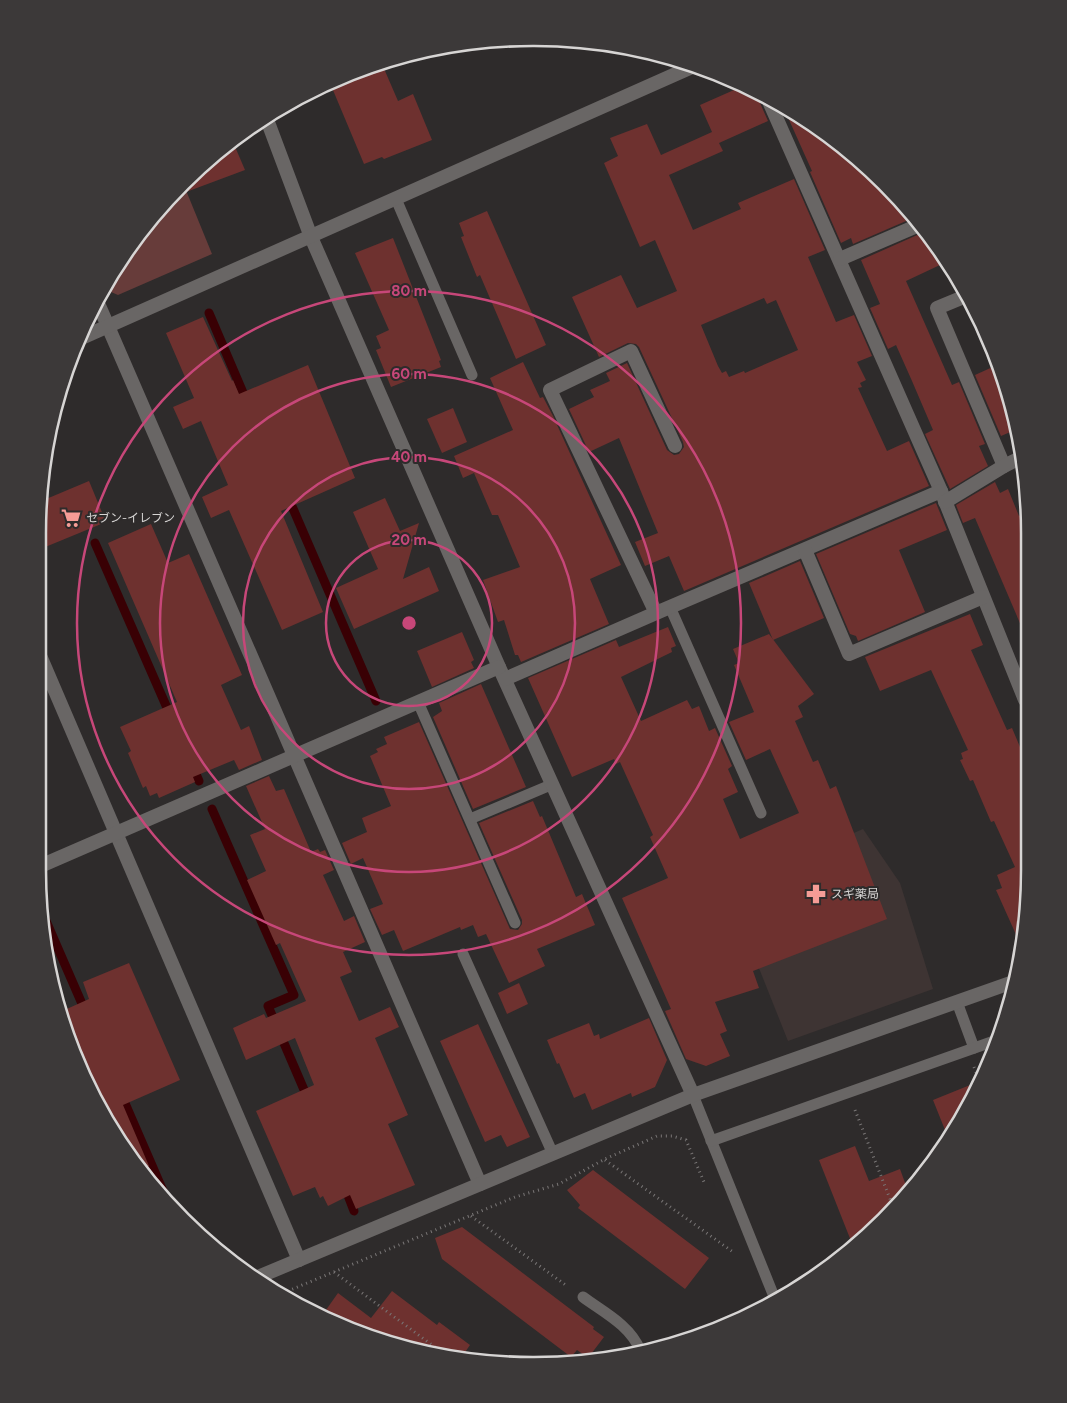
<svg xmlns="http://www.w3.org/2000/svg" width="1067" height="1403" font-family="Figtree,'Noto Sans JP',sans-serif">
  <rect width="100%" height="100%" fill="#2e2b2b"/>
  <polygon fill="#3e3433" points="863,829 900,883 933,989 788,1041 727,888"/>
  <polygon fill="#673c3a" points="183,183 212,254 118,295 104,289 140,232"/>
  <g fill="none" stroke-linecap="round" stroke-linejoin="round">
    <g stroke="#390004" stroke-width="9">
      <polyline points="209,313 247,402"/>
      <polyline points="288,497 376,701"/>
      <polyline points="95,543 171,717"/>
      <polyline points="192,765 199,781"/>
      <polyline points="212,809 294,995 268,1006 308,1099"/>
      <polyline points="43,914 86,1013"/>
      <polyline points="121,1094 167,1200"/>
      <polyline points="344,1185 354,1211"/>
    </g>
  </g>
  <g fill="#6e312f" fill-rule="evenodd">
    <polygon points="382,64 398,101 413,94 432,140 384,159 382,157 364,164 330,83 348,74"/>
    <path d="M743,86l17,9v8l8,18 -49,22 4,8 -54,24 24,55 48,-21 -3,-6 56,-24 31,71 -17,7 28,65 18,-7 18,41 -15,6 9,18 -6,3 2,4 -4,1 29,63 22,-10 20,45 -245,105 -15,-35 -24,10 -10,-24 23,-9 -39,-95 -30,14 -20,-43 25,-12 -4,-7 20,-9 -4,-8 21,-10 40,87 7,5 5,-1 5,-7 -1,-5 -44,-95 -3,-3 -8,-1 -29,14 -27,-60 49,-22 16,33 40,-17 -22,-51 -15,7 -36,-84 14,-7 -8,-18 37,-14 14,31 51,-23 -12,-27zM764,298l3,6 9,-4 22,50 -53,23 -1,-2 -15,6 -3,-6 -4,2 -4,-7 -17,-41z"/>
    <polygon points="781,106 809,121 884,183 913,218 853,244 851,238 841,243 810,172 812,171 786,113 784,114"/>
    <polygon points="233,142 245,170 170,198 183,183"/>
    <polygon points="487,211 546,345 516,359 480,275 477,277 461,237 464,236 459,223"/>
    <polygon points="924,232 946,259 939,262 940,265 906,281 952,385 959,382 985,444 979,446 988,466 950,489 925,434 933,430 912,381 896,345 888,349 870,308 880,304 861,260"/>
    <polygon points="393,238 441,360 439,361 441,367 391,387 376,350 381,348 376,336 389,330 355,253"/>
    <polygon points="203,317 232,381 233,380 239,394 308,365 355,478 281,511 323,612 282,630 229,510 211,518 202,497 228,485 201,421 183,429 173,407 194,398 166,333"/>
    <polygon points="523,362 540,398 543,397 553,416 621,565 590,579 609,624 521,662 518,655 515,655 504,620 498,622 483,580 520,567 498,515 492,515 474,473 463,478 454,456 513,430 490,378"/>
    <polygon points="997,365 1015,430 1001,436 975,375"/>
    <polygon points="453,408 467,442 442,453 427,419"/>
    <polygon points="89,481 106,522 38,550 39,502"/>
    <polygon points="995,482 1000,493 1008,489 1019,516 1025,513 1025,635 975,518 963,523 956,505"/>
    <polygon points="385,498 400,531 419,523 403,579 429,567 439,591 354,629 336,588 378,569 353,512"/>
    <polygon points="936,503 947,530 899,550 925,612 858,641 856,636 850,634 816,554"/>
    <polygon points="151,524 168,563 189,554 242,675 221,685 241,730 249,726 262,760 239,770 234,760 193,777 195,782 159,798 157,793 150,796 146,786 143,788 128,753 131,751 120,727 177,702 108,543"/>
    <polygon points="800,561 824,618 773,640 749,583"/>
    <polygon points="970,614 983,645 971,650 1007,730 1012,728 1025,759 1025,935 1022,948 996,890 1002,888 997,875 1015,867 994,821 991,822 973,780 970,781 960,760 963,759 961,753 968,750 931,670 880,691 865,657"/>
    <polygon points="668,627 676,646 671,648 672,652 621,677 641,721 687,700 692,709 699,706 709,731 715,728 732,766 728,769 738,792 723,799 740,839 799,813 770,749 746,760 729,722 754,712 734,665 739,663 733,649 769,634 814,694 798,706 803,717 795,721 813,762 818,760 830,789 836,786 887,919 753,971 759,988 715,1002 727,1031 720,1034 730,1056 706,1066 686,1059 665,1011 671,1009 622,898 668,878 650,837 653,835 620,762 616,764 614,759 572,777 528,678 616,640 619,647"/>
    <polygon points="462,632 474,660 471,662 474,668 432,687 417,651"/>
    <polygon points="481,684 526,787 473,809 433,717 442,711 439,703"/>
    <polygon points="419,722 510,929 518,930 522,924 522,920 479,823 533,801 540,817 542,816 576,897 582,894 595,925 537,949 545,966 509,983 486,934 478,937 473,925 461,930 460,927 403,951 394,930 382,935 370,909 383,904 363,858 351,864 342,843 367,832 362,818 391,806 370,756 378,752 376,749 387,744 384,737"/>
    <polygon points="269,776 276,791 284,789 311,852 318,849 320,852 325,850 334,870 323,875 344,921 354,916 365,942 343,952 352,972 340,977 359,1021 390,1007 399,1027 375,1038 408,1115 388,1124 415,1185 356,1209 350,1195 328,1206 323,1196 320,1198 315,1187 293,1196 256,1111 314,1085 295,1038 246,1060 233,1028 264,1014 266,1018 306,1001 280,943 276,945 247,880 266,871 250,835 265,829 246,786"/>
    <polygon points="129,963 180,1080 123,1105 149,1166 140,1171 104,1118 60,1012 89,999 83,982"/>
    <polygon points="519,983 528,1004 507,1014 498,993"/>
    <polygon points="649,1018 667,1060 655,1087 632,1097 631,1093 592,1110 585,1093 574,1098 559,1063 557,1064 547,1040 589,1023 594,1036 599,1034 600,1039"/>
    <polygon points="478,1024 530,1137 507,1147 501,1135 485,1142 440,1041"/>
    <polygon points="980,1081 967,1105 949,1140 933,1100"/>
    <polygon points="855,1146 869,1181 900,1169 908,1191 884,1220 853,1246 819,1160"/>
    <polygon points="593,1170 709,1258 685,1289 578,1208 580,1205 567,1190"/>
    <polygon points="462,1227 594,1327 593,1329 604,1337 588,1358 577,1350 571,1357 442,1259 435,1238"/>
    <polygon points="392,1291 437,1325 439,1322 470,1345 461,1358 436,1356 321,1317 338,1293 371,1318"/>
  </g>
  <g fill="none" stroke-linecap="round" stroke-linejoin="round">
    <g stroke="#7a7777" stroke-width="3" stroke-dasharray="1 4" stroke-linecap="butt">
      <polyline points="974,1067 980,1082"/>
      <polyline points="855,1110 894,1209"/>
      <polyline points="605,1160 733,1252"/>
      <polyline points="471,1216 567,1286"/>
      <polyline points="334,1272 448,1357"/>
      <polyline points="283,1293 515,1197 559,1184 605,1159 657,1136 672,1136 686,1140 704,1182"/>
    </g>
    <g stroke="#696665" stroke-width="11">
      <polyline points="396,199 472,375"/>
      <polyline points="670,607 761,813"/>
      <polyline points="418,702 515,923"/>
      <polyline points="470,819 553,784"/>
      <polyline points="463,954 553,1154"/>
      <polyline points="957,1002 974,1048"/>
      <polyline points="693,1095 775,1299"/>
      <polyline points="711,1141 997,1040"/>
      <path d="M583,1297c20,15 47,28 57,53"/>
    </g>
    <g stroke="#696665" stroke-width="14">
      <polyline points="768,99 941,491 1025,700"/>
      <polyline points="266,117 311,237 499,667 693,1095"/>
      <polyline points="840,259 919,225"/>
      <polyline points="966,296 937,308 1004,466"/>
      <polyline points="97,301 480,1184"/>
      <polyline points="675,446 631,351 550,390 656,613 941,491"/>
      <polyline points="945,502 1004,466 1022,457"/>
      <polyline points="805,550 849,654 983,597"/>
      <polyline points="38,651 299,1260"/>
      <polyline points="505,679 656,613"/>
      <polyline points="38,867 499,667"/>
    </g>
    <g stroke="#696665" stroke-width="14">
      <polyline points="79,339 694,66"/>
      <polyline points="258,1277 693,1095 1013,982"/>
    </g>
  </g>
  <g fill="none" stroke="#c74779" stroke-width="2.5">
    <circle cx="409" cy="623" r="83"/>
    <circle cx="409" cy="623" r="166"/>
    <circle cx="409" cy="623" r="249"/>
    <circle cx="409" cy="623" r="332"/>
  </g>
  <defs>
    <symbol id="supermarket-bare" viewBox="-9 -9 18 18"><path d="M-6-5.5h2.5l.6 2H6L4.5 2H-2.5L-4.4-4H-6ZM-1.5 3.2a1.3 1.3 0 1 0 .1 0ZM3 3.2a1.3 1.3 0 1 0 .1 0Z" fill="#f59c96" stroke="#2e2b2b" stroke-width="2.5" paint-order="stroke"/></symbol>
    <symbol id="pharmacy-bare" viewBox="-9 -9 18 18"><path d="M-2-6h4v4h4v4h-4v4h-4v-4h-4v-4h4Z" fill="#f59c96" stroke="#2e2b2b" stroke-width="2.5" paint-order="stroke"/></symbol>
  </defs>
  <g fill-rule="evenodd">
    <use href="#supermarket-bare" x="57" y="504" width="28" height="28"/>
    <use href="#pharmacy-bare" x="802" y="880" width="28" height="28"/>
  </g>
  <g text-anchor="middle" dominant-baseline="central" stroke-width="4" stroke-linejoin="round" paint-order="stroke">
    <g font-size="12" fill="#d7d5d4" stroke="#2e2b2b" text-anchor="start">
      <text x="86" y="518">セブン-イレブン</text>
      <text x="831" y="894">スギ薬局</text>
    </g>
  </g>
  <path d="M0 0H1067V1403H0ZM533 46H534A487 487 0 0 1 1021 533V870A487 487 0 0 1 534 1357H533A487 487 0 0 1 46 870V533A487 487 0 0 1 533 46Z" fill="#3c3939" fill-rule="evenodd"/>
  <path fill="none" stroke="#d7d5d4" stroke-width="2.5" d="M533 46H534A487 487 0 0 1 1021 533V870A487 487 0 0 1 534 1357H533A487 487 0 0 1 46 870V533A487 487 0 0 1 533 46Z"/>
  <circle cx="409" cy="623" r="8" fill="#c74779" stroke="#2e2b2b" stroke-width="2.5"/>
  <g font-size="15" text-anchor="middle" font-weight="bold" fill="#c74779" stroke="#2e2b2b" stroke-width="4" stroke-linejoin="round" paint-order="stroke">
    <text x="409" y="296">80 m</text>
    <text x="409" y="379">60 m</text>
    <text x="409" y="462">40 m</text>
    <text x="409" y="545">20 m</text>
  </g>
</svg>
